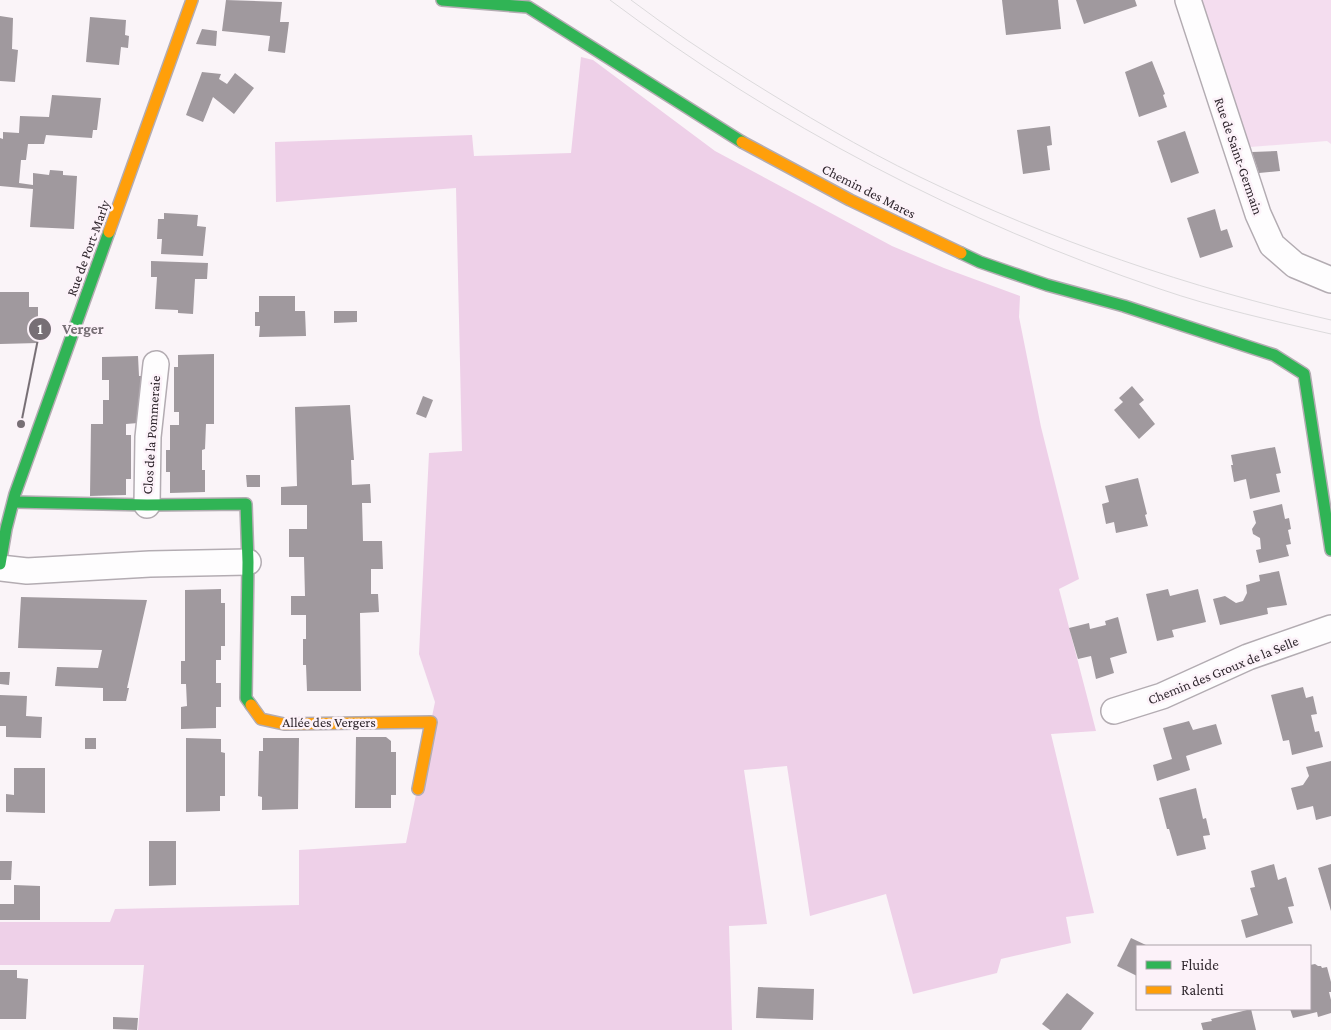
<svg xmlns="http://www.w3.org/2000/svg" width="1331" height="1030" font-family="'Crimson Pro',serif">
  <rect width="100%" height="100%" fill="#faf4f8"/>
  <polygon fill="#f4ddef" points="1200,0 1331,0 1331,144 1327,141 1250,147"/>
  <polygon fill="#eed0e8" points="581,57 593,60 715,151 892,246 944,268 1020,296 1019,317 1041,427 1079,579 1059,589 1096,731 1051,734 1094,913 1066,917 1071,943 1001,959 997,973 913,994 886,894 810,916 787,766 744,770 767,924 729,926 732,1030 138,1030 144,965 0,965 0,922 110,922 115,909 299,905 299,850 406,843 435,702 419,654 429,453 462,451 456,188 276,202 275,142 472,135 474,156 571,153"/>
  <g fill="#a0999e">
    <polygon points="226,0 282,2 280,22 289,22 285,53 268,51 270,36 222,31"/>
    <polygon points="1002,0 1058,0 1061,29 1006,35"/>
    <polygon points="1076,0 1135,0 1137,6 1084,24"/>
    <polygon points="0,16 13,18 12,49 18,50 15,82 0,81"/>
    <polygon points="90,17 126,20 125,35 129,36 128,48 121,47 119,65 86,62"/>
    <polygon points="202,29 217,31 216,46 196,44"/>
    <polygon points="1152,61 1165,94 1163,95 1167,107 1139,117 1125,72"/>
    <polygon points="202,72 221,74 219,79 227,84 235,73 254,88 234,114 213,97 203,122 186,115"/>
    <polygon points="52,95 101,98 97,130 93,130 92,138 46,135 44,144 28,144 26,160 21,160 19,183 33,185 33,173 49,175 50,170 63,171 63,175 77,176 74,229 30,227 33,189 0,186 0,138 3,139 3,132 19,133 20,116 49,117"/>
    <polygon points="1050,126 1052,145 1047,146 1050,170 1023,174 1017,130"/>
    <polygon points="1185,131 1199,173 1171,183 1157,141"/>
    <polygon points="1277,151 1280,171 1259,173 1252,152"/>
    <polygon points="1215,209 1221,231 1227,229 1233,247 1200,258 1187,218"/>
    <polygon points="164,213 198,215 197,226 206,227 203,256 161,254 162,239 157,239 158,219 164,219"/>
    <polygon points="151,261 208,263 207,279 195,279 193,314 178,313 178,310 155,309 157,277 151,277"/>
    <polygon points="0,292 29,292 29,307 38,307 38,343 0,344"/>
    <polygon points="259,296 295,296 295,311 305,311 306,336 259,337 260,326 255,326 255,312 259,312"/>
    <polygon points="334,311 357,311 357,322 334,323"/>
    <polygon points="214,354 214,424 206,424 205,449 202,450 202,470 205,470 205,492 170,493 170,472 166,472 166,450 170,450 170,425 179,425 179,412 174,412 174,367 178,367 178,355"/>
    <polygon points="138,356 139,376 142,376 143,399 138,399 138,423 126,424 126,435 131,435 131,479 126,479 126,495 90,496 91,424 103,424 103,400 109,400 109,380 102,380 102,357"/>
    <polygon points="1132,386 1144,400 1139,404 1155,424 1139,439 1114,410 1123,402 1119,398"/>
    <polygon points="423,396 433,400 426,418 416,414"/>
    <polygon points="350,405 354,460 351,460 352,485 370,484 371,503 362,503 363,541 382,541 383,569 371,569 371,594 378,594 379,612 360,613 361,691 307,691 306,665 303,665 303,639 306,639 306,615 291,615 291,596 305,596 304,557 289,557 289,529 307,529 307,505 281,505 281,487 297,486 295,407"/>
    <polygon points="1275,447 1281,473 1276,474 1280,492 1250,499 1246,479 1234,482 1231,465 1233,465 1231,455"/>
    <polygon points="246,475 260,475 260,487 247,487"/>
    <polygon points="1138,478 1147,514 1145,515 1148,526 1116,533 1114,522 1106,524 1102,504 1109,502 1105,486"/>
    <polygon points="1282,504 1285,519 1289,518 1291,529 1288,530 1291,544 1286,545 1289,556 1259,563 1256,550 1261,549 1260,538 1253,534 1252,529 1256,523 1253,511"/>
    <polygon points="1279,571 1287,605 1267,608 1268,614 1220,625 1213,599 1225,596 1236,603 1243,601 1247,593 1246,585 1260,581 1259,575"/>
    <polygon points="221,589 221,603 225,603 225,646 221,646 221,660 216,660 216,683 221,683 221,707 216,707 216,728 181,729 181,707 187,706 186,684 181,684 181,661 185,661 185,590"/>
    <polygon points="1168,589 1170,596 1198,589 1206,622 1172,630 1174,637 1157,641 1146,594"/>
    <polygon points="21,597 147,600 127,688 129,688 126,701 103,701 103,688 55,686 57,667 98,668 102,650 18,648"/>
    <polygon points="1118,617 1127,653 1110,658 1114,673 1096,679 1091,656 1078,659 1069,628 1089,623 1090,629 1106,625 1105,621"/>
    <polygon points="0,672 10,672 9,685 0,684"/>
    <polygon points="1303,687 1306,698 1313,696 1317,714 1311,715 1315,732 1319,731 1323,747 1292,755 1289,740 1283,741 1271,695"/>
    <polygon points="0,695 27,696 26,716 42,717 41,738 6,737 6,726 0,726"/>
    <polygon points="1189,721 1193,730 1216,724 1222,744 1186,756 1190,770 1157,781 1153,765 1172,759 1163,728"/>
    <polygon points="356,737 386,737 391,741 391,752 396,752 396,795 391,795 391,808 355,808"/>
    <rect x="85" y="738" width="11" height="11"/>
    <polygon points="186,738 221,739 221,752 225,753 225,796 220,796 220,811 186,812"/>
    <polygon points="263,738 299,738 298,809 262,810 262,797 258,796 259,751 263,751"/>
    <polygon points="1331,761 1331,816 1316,820 1313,806 1297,810 1291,788 1303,785 1309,776 1306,767"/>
    <polygon points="14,768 45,768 45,813 6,812 6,794 14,795"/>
    <polygon points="1196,788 1203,819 1206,818 1210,835 1203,836 1206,849 1177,856 1169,829 1167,829 1159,798"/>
    <polygon points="149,841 176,841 176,885 149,886"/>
    <polygon points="0,861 12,861 11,880 0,880"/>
    <polygon points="1274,864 1278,880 1286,877 1294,906 1288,907 1293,923 1246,938 1241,920 1258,915 1250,888 1255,887 1251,871"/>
    <polygon points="1331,864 1331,911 1318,868"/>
    <polygon points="14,885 40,886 40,920 0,920 0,904 14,904"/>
    <polygon points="1131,938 1148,946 1137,946 1137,976 1117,966"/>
    <polygon points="1315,964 1318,966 1321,966 1322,968 1327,967 1331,982 1331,992 1329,992 1331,1000 1331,1013 1318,1017 1317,1012 1293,1018 1290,1009 1310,1009 1310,965"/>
    <polygon points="0,970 17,970 17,978 28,979 26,1019 0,1019"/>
    <polygon points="758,987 814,989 813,1020 756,1018"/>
    <polygon points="1067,993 1094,1013 1081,1030 1050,1030 1042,1024"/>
    <polygon points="1251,1009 1256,1030 1203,1030 1201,1023 1212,1021 1211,1019"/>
    <polygon points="113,1017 138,1018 137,1030 113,1029"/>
  </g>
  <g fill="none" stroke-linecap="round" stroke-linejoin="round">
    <defs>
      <g id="street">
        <polyline points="1188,0 1258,214 1272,245 1295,265 1331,280"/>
        <polyline points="147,505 148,437 156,364"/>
        <polyline points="0,568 27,571 150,564 248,562"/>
        <polyline points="1114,711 1162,696 1248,657 1331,628"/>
      </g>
      <g id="fast">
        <polyline points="442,0 528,7 742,142"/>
        <polyline points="961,253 980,262 1047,285 1124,306 1274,355 1304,374 1331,550"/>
        <polyline points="14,502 147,505 246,504 248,562 246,698 251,705"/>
        <polyline points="0,564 6,529 15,494 109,232"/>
      </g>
      <g id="slow">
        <polyline points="742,142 850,200 961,253"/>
        <polyline points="109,232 192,0"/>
        <polyline points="251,705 261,719 284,724 431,722 418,789"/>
      </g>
    </defs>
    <use href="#street" stroke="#b3acb2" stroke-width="28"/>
    <use href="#fast" stroke="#b3acb2" stroke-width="14"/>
    <use href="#slow" stroke="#b3acb2" stroke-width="14"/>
    <use href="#street" stroke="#fefdfe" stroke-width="25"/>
    <use href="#fast" stroke="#30b455" stroke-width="11"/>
    <use href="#slow" stroke="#ff9f0a" stroke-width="11"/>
    <g stroke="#dcdadc" stroke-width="1">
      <path d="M610,0c166,125 352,222 550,289 55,19 114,32 171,45"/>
      <path d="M631,0c37,28 76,54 116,79 56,35 113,69 173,98 130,63 270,111 411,143"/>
    </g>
  </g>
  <g text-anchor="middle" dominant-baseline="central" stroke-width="5" stroke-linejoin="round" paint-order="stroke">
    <g font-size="14" fill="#30272e" stroke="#fcf2f9">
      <text transform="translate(1239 156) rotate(71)">Rue de Saint-Germain</text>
      <text transform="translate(869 191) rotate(27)">Chemin des Mares</text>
      <text transform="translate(88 248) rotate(-70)">Rue de Port-Marly</text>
      <text transform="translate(151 435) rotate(-86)">Clos de la Pommeraie</text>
      <text transform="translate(1223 670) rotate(-22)">Chemin des Groux de la Selle</text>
      <text x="329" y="722">Allée des Vergers</text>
    </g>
  </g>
  <path fill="none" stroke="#776f75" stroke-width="2" d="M21 424L40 329"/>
  <g fill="#776f75" stroke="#fcf2f9" stroke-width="2">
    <circle cx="21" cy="424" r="5"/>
    <circle cx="40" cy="329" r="12"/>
  </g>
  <g font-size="15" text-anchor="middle" font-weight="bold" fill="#fff">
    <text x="40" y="334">1</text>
  </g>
  <g font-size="15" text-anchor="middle" font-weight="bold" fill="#776f75" stroke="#fcf2f9" stroke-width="5" stroke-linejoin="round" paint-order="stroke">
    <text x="83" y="334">Verger</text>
  </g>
  <rect x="1136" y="945" width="175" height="65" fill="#fcf2f9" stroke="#aaa1a8"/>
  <rect x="1146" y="961" width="25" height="8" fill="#30b455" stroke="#aaa1a8"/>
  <text x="1181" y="970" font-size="15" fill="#30272e">Fluide</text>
  <rect x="1146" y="986" width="25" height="8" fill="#ff9f0a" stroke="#aaa1a8"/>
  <text x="1181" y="995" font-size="15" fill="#30272e">Ralenti</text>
</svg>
